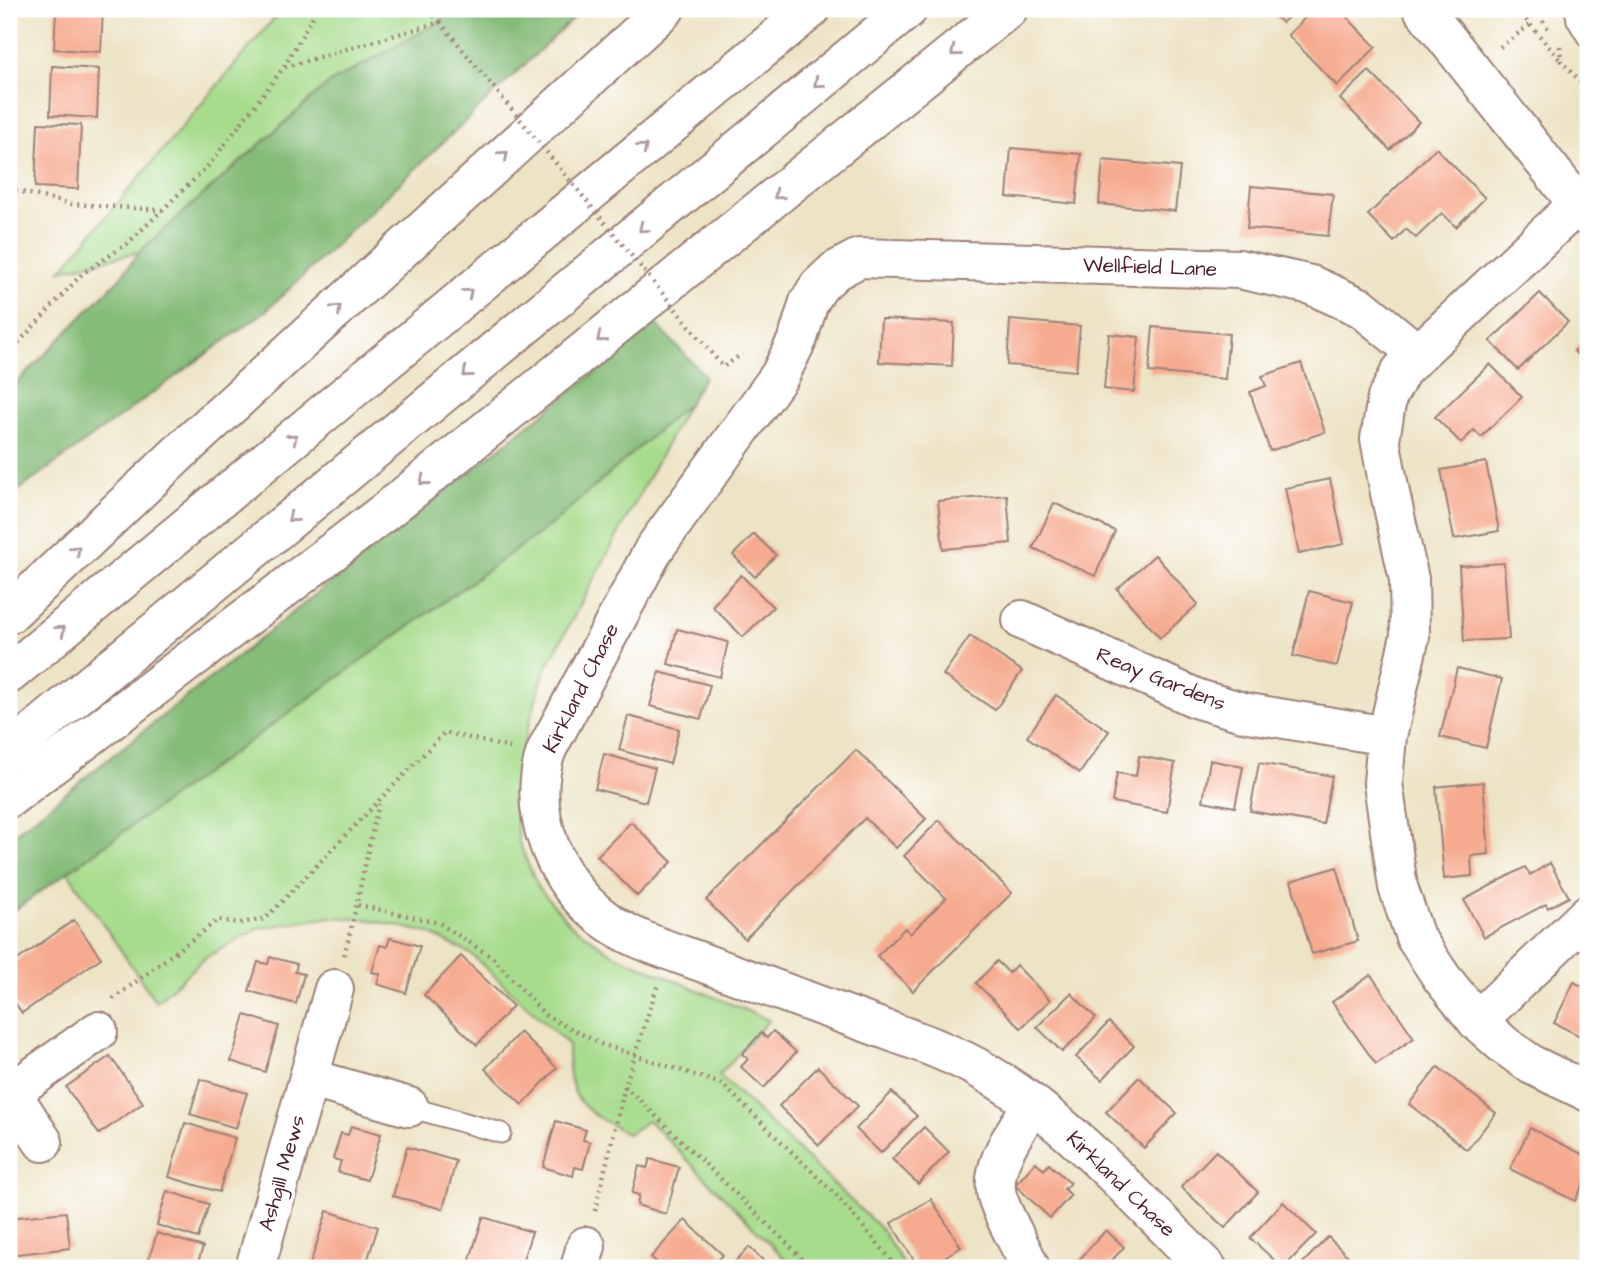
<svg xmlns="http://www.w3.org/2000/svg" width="1597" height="1277" font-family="'Architects Daughter',sans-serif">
  <rect width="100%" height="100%" fill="#fff"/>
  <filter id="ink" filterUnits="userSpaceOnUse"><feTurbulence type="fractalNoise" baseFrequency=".0143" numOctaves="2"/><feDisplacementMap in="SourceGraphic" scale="14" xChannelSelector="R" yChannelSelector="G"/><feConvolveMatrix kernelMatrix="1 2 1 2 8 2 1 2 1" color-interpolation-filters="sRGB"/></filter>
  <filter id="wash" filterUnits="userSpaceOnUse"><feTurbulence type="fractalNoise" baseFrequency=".00686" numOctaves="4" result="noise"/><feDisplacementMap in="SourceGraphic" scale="28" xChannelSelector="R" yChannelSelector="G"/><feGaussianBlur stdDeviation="1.57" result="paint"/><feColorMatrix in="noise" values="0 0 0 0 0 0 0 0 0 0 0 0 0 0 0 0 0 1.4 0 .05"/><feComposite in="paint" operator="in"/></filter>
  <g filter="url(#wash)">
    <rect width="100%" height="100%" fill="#ede3c5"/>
    <g fill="#a7dc8c" stroke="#787e5c" stroke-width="2">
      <polygon points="282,9 448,9 440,22 328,84 139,252 61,270"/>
      <path d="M688,404l-144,268 -20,69 -10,64 5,38 19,44 33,38 44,30 154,65 -50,55 163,155 24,38h-112l-146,-148 -20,14c-49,-26 -60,-33 -60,-90l-97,-90 -42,-21 -58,-13 -39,-3 -73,11 -53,29 -50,45 -89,-131 486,-348z"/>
    </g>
    <g fill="#85bc78" stroke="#686e52" stroke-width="2">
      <polygon points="448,9 583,9 267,310 9,497 9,391 121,277 139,252 328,84 439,22"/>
      <polygon points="656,324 705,376 688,404 553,523 9,914 9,838"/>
    </g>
    <g id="blocks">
      <g fill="#f6ab90">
        <polygon points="56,9 103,9 101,52 54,49"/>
        <polygon points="1267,9 1297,9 1282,23"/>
        <polygon points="1314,9 1339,9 1376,47 1337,86 1288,35"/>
        <polygon points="52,66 99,69 97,118 50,115"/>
        <polygon points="1369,71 1419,122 1390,150 1340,99"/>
        <polygon points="38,123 81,125 78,189 35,187"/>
        <polygon points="1011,148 1081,154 1076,204 1007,197"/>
        <polygon points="1436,148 1485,198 1456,227 1442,213 1416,238 1406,229 1394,242 1368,215"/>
        <polygon points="1103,160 1180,167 1175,211 1099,204"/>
        <polygon points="1251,186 1333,194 1328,236 1247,228"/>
        <polygon points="1540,293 1568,322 1518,370 1490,341"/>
        <polygon points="881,319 954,323 952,366 879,362"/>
        <polygon points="1010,320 1080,326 1076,371 1007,365"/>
        <polygon points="1153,327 1229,334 1225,379 1149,372"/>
        <polygon points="1109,334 1139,337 1134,392 1104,389"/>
        <polygon points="1588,336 1588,365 1574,351"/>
        <polygon points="1301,363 1325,432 1270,451 1250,392 1266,386 1262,376"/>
        <polygon points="1490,364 1522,397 1481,437 1474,430 1461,443 1435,417"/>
        <polygon points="1486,462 1499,531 1454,539 1441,470"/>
        <polygon points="1330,479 1344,544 1299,554 1285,488"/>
        <polygon points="1007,495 1011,543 943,549 938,501"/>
        <polygon points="1054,503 1115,531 1095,576 1033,548"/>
        <polygon points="754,534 776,555 755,577 733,555"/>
        <polygon points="1155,555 1198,604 1160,638 1117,589"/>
        <polygon points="1504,563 1509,639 1464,641 1459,566"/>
        <polygon points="741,575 773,607 743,637 712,606"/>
        <polygon points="1309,591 1353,602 1337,666 1293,656"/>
        <polygon points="677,629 728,642 720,677 668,664"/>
        <polygon points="970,636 1022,671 995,710 943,675"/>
        <polygon points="1457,668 1502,679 1486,748 1440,737"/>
        <polygon points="659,672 710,685 701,719 650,706"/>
        <polygon points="1056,695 1109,731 1080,773 1027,737"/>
        <polygon points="628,716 679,729 670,764 619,750"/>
        <polygon points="856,750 926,819 896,848 865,818 745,939 706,900"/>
        <polygon points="604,754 655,768 646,802 595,789"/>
        <polygon points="1139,756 1175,763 1167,812 1112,802 1117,773 1136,776"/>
        <polygon points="1210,760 1243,767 1235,807 1203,801"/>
        <polygon points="1259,763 1332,776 1323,824 1250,811"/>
        <polygon points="1483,782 1489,854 1471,856 1472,876 1444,879 1436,787"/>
        <polygon points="939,820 1012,893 913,991 877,956 905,928 910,934 946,898 904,856"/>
        <polygon points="631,822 672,862 637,896 597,856"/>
        <polygon points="1550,863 1569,897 1548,908 1546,904 1484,937 1464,900 1525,867 1530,875"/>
        <polygon points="1337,867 1358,941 1312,954 1291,881"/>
        <polygon points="74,920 101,958 22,1013 9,994 9,966"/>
        <polygon points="390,938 420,946 406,993 377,984 380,974 372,972 380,945 387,947"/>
        <polygon points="461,956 513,1006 477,1045 424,995"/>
        <polygon points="270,957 297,964 295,972 304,974 296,1004 249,991 258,962 268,964"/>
        <polygon points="997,961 1009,973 1016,965 1050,1000 1021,1028 976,983"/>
        <polygon points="1371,975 1414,1038 1376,1064 1332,1002"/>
        <polygon points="1574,982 1588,989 1588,1040 1554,1023"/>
        <polygon points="1071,993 1096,1018 1062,1052 1037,1027"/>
        <polygon points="245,1015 279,1026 265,1072 231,1061"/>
        <polygon points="1109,1022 1134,1046 1102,1080 1076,1057"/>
        <polygon points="773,1031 796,1052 764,1088 741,1067 748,1059 742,1054 761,1033 767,1038"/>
        <polygon points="520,1032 557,1068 522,1105 485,1069"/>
        <polygon points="110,1056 143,1103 99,1134 66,1087"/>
        <polygon points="818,1067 858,1106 819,1145 779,1106"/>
        <polygon points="1438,1067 1496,1113 1467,1150 1409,1104"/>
        <polygon points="1139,1077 1177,1113 1144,1148 1106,1112"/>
        <polygon points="200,1079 247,1093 236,1128 190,1114"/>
        <polygon points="892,1092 917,1116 881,1153 856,1129"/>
        <polygon points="556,1121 586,1130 583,1140 590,1142 583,1169 575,1167 573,1176 543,1167"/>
        <polygon points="185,1123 235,1138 219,1192 169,1177"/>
        <polygon points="351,1126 381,1134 367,1180 338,1172 341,1161 333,1159 341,1133 348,1135"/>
        <polygon points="924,1127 949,1152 918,1184 892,1159"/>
        <polygon points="1530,1128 1588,1157 1588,1174 1575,1201 1510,1169"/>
        <polygon points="407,1147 456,1161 443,1209 393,1196"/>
        <polygon points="1216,1151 1258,1192 1225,1228 1181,1187"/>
        <polygon points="650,1159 679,1167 666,1214 637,1205 639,1195 632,1193 639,1166 647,1168"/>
        <polygon points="1036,1162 1044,1170 1049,1164 1070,1183 1064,1189 1071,1195 1050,1218 1015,1185"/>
        <polygon points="167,1191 209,1204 198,1238 157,1225"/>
        <polygon points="931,1199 961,1247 926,1268 919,1268 891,1223"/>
        <polygon points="1283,1202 1316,1234 1283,1268 1250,1238"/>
        <polygon points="327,1211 378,1227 365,1268 309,1268"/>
        <polygon points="66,1212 70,1248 9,1255 9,1218"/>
        <polygon points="483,1217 532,1232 520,1268 475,1268 468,1266"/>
        <polygon points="685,1220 723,1255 710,1268 663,1268 651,1257"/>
        <polygon points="1106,1230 1124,1247 1105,1268 1084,1268 1077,1262"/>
        <polygon points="157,1233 203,1247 196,1268 146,1268"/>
        <polygon points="1328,1237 1356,1264 1352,1268 1298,1268"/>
        <polygon points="749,1247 768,1265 772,1268 729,1268"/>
      </g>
    </g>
  </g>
  <g filter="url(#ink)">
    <use href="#blocks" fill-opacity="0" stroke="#9c8178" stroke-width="2"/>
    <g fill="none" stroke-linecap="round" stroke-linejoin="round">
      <defs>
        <g id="service">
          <polyline points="1575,9 1577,20 1588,38"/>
          <polyline points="409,1107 501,1133"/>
        </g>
        <g id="minor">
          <polyline points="1423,9 1588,217"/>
          <polyline points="1588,206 1577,205 1418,354 1401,371 1387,398 1380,439 1390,493 1409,579 1410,636 1387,736 1383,783 1398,887 1415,937 1442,978 1477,1021 1504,1045 1532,1065 1588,1092"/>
          <polyline points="1022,620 1198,699 1243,712 1387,736"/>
          <polyline points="1477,1021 1588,914"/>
          <polyline points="309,1078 409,1107"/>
          <polyline points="11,1092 43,1142"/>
          <polyline points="9,1094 98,1031"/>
          <polyline points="255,1268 334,989"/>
          <polyline points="580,1268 586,1246"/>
          <path d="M1030,1268c-9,-23 -24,-45 -32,-69 -11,-31 19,-69 34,-95"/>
          <path d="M1207,1268c-70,-68 -136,-146 -222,-196 -34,-20 -74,-33 -112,-47 -55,-20 -109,-40 -164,-60 -36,-14 -76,-24 -106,-47 -47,-35 -75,-102 -59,-160 2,-8 7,-17 11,-24l99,-185 126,-174 18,-37 11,-36 10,-16 16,-15 24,-13 380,11 72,16 51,23 56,46"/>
        </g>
        <g id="trunk">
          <polyline points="9,614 181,451 665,9"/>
          <polyline points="9,674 811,9"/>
          <polyline points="9,752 908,9"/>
          <polyline points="9,798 386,511 1008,9"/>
        </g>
      </defs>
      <use href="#service" stroke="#9c8178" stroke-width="23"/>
      <use href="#minor" stroke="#9c8178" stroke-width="42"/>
      <use href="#trunk" stroke="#9c8178" stroke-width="42"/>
      <g stroke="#9c8178" stroke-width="4.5" stroke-dasharray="2 5" stroke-linecap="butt">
        <polyline points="1517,9 1560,60"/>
        <polyline points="1535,9 1549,30"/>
        <polyline points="1560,46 1561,61 1588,90"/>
        <polyline points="1500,47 1530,25"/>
        <polyline points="285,67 440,22 427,9"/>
        <polyline points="9,189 72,204 162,210"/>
        <polyline points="9,353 82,274 127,244 209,165 284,67 317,9"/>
        <polyline points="358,905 439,923 493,958 546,1016 601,1044 722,1084 836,1195 889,1257 896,1268"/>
        <path d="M344,955c14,-50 22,-101 35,-151"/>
        <polyline points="113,999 218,920 240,923 265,919 445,732 510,748"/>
        <polyline points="625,1086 794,1250 808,1268"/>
        <polyline points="595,1211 625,1086 658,984"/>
      </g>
      <use href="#service" stroke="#fff" stroke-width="19"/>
      <use href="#minor" stroke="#fff" stroke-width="38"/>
      <use href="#trunk" stroke="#fff" stroke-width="38"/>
      <polyline stroke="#9c8178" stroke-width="4.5" stroke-dasharray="2 5" stroke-linecap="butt" points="440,22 723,367 742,354"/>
    </g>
    <defs><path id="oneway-chevron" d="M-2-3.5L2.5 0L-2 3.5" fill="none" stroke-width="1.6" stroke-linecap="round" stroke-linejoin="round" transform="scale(1.75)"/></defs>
    <g stroke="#ae9aa0">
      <use href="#oneway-chevron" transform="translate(955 52) rotate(141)"/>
      <use href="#oneway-chevron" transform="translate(818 83) rotate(140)"/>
      <use href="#oneway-chevron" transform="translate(643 148) rotate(-40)"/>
      <use href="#oneway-chevron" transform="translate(504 155) rotate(-42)"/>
      <use href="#oneway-chevron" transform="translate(778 195) rotate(141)"/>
      <use href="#oneway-chevron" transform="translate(643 228) rotate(140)"/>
      <use href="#oneway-chevron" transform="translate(468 293) rotate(-40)"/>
      <use href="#oneway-chevron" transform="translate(337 309) rotate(-42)"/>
      <use href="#oneway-chevron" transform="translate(601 338) rotate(141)"/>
      <use href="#oneway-chevron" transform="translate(467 373) rotate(140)"/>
      <use href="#oneway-chevron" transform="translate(293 438) rotate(-40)"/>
      <use href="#oneway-chevron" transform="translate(424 481) rotate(141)"/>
      <use href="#oneway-chevron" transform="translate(292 518) rotate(140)"/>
      <use href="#oneway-chevron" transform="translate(76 550) rotate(-43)"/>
      <use href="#oneway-chevron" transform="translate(61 630) rotate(-40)"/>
    </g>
  </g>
  <g text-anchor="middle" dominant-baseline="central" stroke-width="7" stroke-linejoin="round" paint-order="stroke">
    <g font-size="21" fill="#4a1f2b" stroke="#fff">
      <text transform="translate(1150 267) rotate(2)">Wellfield Lane</text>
      <text transform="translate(1161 679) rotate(22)">Reay Gardens</text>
      <text transform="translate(581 688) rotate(-63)">Kirkland Chase</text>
      <text transform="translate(282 1173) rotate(-74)">Ashgill Mews</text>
      <text transform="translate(1121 1184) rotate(44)">Kirkland Chase</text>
    </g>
  </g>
  <rect width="1597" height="1277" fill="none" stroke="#fff" stroke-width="35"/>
</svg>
